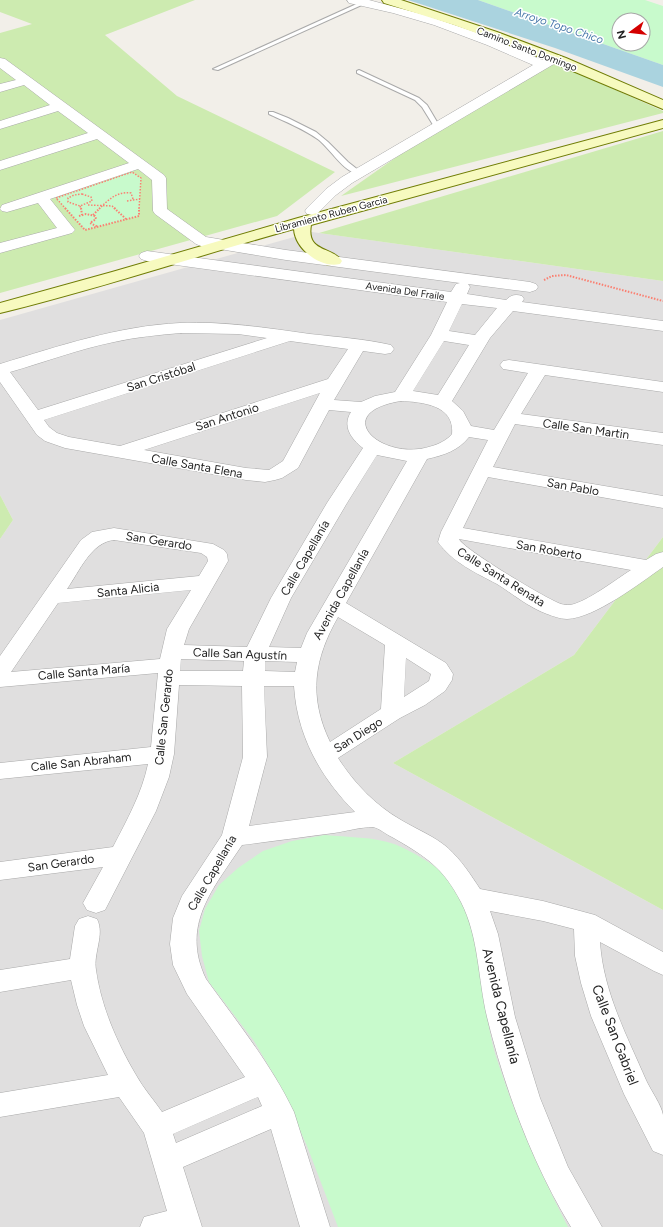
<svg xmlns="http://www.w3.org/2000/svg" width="663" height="1227" font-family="Figtree,sans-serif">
  <rect width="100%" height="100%" fill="#f2efe9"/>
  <polygon fill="#e0dfdf" points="312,232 663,281 663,537 574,655 393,763 663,910 663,1227 0,1227 0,539 13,520 0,495 0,320"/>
  <g fill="#cdebb0">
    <polygon points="0,0 195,0 105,35 177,96 335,172 277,216 0,293 0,33 32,24 0,12"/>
    <polygon points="555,63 663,111 663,113 341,196 422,139"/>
    <polygon points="663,131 663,281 319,233"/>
    <polygon points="0,495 13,520 0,539"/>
    <polygon points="663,537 663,910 393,763 574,655"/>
  </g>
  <g fill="#c8facc" fill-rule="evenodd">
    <path d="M478,0h167l18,6v59zM619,20h24v24h-24z"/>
    <polygon points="132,172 141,178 139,216 85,230 56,198"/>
    <path d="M325,835c21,2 50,2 69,9 14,5 44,22 54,34 34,42 32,116 45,168 3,12 8,25 12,37 17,50 39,97 63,144h-230l-31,-81 -27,-61 -26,-44 -45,-59 -7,-26 -3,-25 6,-22 14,-24 19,-17 25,-17 29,-10z"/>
  </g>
  <polygon fill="#aad3df" points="408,0 478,0 663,65 663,87 555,48"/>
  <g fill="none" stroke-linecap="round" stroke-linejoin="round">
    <defs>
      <g id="lane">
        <polygon points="361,2 366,3 218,70 213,69"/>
        <polygon points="359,70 419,98 427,105 440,127 439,128 435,128 422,107 415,100 357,73 357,71"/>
        <path d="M269,112h4l15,6 28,14 12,10 20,20 14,11 -3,2c-17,-5 -27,-24 -40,-35 -15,-11 -33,-18 -50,-26z"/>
      </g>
      <g id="street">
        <polygon points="347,0 369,0 425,15 478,33 542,60 551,55 559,55 561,58 559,61 352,183 336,195 317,214 312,215 307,214 305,211 307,208 326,189 342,177 533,65 487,45 434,25 393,13 349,3"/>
        <path d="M0,58l5,1 159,116 2,3 1,31 39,28 80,13 244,32 6,2 2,3 -2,3 -6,2 -62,-8 2,3 -3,7 39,6c5,-5 9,-6 16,-4l2,3 -2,3 141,19v10l-150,-20 -23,27 -38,63 11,10 8,15 23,4 34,-57 -25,-4 -3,-4 3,-4 6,-1 154,22v10l-118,-17 -24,39 142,19v12l-148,-21 -22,43 170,29v12l-175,-31 -25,51 183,32 10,-6 7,-2v15c-23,16 -68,51 -96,52 -7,0 -14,-3 -20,-5 -19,-7 -34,-20 -50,-30 -21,-11 -45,-22 -59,-42l3,-10 47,-92 -19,-3c-11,14 -25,18 -42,22l-81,144 100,60 7,11 -1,6 -7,11 -20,14 -25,13 -62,40c16,25 37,47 63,62 15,9 33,16 47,28 13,12 23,27 32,41l63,12 52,14 68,37v23l-9,-4 -54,-29c3,49 27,94 46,138 4,9 16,26 17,35 0,13 0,27 0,40l-10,-4 -29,-57 -33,-78 -10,-33 -6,-27 -1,-27 -31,-8 -53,-10 8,23 17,83 25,81 28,69 34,60h-31c-39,-64 -66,-138 -84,-210 -9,-38 -8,-80 -26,-115 -18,-35 -36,-46 -69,-65 -5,-2 -13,-9 -19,-10 -12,0 -26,4 -39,6 -30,4 -61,8 -92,12 -29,44 -62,80 -36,134 31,43 65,85 88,133l36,115h-30l-29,-98 -88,38 19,60h-62l4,-10 23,-6 -23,-78 -25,-36 -119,20v-24l108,-18 -24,-49 -7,-21 -6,-25 -71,12v-22l70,-11 5,-33 4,-7 9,-3 9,3c8,16 -4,34 -1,51 5,36 21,73 40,105 7,13 18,25 26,37l83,-35 -58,-83 -14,-29 -3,-21 3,-26 9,-22 40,-61 21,-78 -1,-71 -63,-1 -5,69 -5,23 -13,34 -51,99 -9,3 -9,-3 -4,-7 20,-36 -103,13v-18l113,-15c14,-27 29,-54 35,-83l-148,15v-16l151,-16 7,-74 -158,14v-31l81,-116 11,-8 22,-4 99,16 11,6 3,4 1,7 -39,68 -5,16 63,2 24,-49 56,-95 36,-55c-12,-9 -21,-22 -12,-36l-22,-2 -31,58 -16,10 -7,2 -10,2 -19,-2 -181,-32 -20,-7 -8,-6 -37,-53v-18c59,-18 118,-38 180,-41 44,-2 87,5 130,11 27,3 55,5 81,11l3,4 -3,4 -6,1 -22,-3 -29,49 27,2 14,-6 20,-4 36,-57 16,-33 -300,-41 -6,-2 -2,-3 2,-3 6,-2 304,41 5,-8 4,-1 -174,-23 -85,-14 -5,-2 -41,-30 -2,-3 -1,-31 -14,-11 -88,30 25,31 -3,3 -72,20v-10l57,-15 -19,-25 -31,9 -5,-1 -2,-2 2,-4 127,-42 -32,-24 -97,31v-9l88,-28 -30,-22 -58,18v-8l50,-16 -26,-20 -24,7v-8l16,-4 -16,-12zM462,304l35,4 -22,27 -26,-4zM181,333l57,1 29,4 -229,72 -28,-38c35,-10 69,-23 104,-30 22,-5 44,-7 67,-9zM290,341l58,8 -20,30 -208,67 -51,-9 -12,-4 -8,-6 -5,-7zM444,341l25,4 -31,50 -25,-4zM320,393l-37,68 -14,9 -23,-2 -102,-18zM401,401c21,1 54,4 51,33 -5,6 -13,10 -20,12 -49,17 -105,-33 -31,-45zM377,455l30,6 -100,172 -6,15 -32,-1 22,-49 56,-95zM459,539l172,31c-16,10 -44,32 -61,35 -3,0 -6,0 -9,-1 -13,-4 -101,-57 -102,-65zM114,540l87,13 6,4 1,4 -9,15 -132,13c12,-17 24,-47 47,-49zM191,590l-24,39 -7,30 -149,13 47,-69zM338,617l47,28 -4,64 -51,33c-22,-46 -16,-83 8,-125zM406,658l25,16 -2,7 -25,16zM181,659l63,2 -1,10h-63zM265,661l32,1 -2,10 -30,-1zM264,686h30c3,50 27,92 61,126l-106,14 18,-69zM258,1097l4,9 -86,37 -3,-9z"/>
      </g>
      <g id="secondary">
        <polygon points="382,0 401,0 497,32 566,58 663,100 663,109 523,50 454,25 384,3"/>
        <path d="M663,120v8l-352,97c-5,28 21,21 31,36l-2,3c-19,5 -45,-15 -46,-35 -98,27 -195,60 -294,84v-10l112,-31 186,-54z"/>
      </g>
    </defs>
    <use href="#lane" stroke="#a9a9a9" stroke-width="2"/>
    <use href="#street" stroke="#a9a9a9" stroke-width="1"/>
    <use href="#secondary" stroke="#707d05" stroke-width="2"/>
    <g stroke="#fa8072" stroke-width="1.5" stroke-dasharray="1.5 1.5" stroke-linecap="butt">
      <polygon points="82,194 91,197 92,201 80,206 68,202 68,198 74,195"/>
      <polyline points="127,201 140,199"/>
      <polyline points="88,205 112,206 116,209"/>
      <polyline points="80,206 81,209"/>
      <polyline points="66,209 56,198 132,172 141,178 139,209"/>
      <path d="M99,209c9,-9 18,-18 32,-16l2,6"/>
    </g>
    <g stroke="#fa8072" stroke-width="2" stroke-dasharray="1.5 1.5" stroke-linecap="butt">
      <polyline points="65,208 85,230 139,216 139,208"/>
      <polyline points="81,208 82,215"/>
      <polyline points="114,208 126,219"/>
      <polyline points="93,215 100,208"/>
      <polyline points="79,216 86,214 95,216 96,219 90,223 98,227"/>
      <polyline points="544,280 552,276 566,275 663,301"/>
    </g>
    <use href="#lane" fill="#fff" fill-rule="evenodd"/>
    <use href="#street" fill="#fff" fill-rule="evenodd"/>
    <use href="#secondary" fill="#f7fabf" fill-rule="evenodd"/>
  </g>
  <g text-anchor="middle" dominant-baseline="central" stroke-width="3" stroke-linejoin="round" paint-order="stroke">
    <g font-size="10" fill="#222" stroke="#fff">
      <text transform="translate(527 49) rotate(21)">Camino Santo Domingo</text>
      <text transform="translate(331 214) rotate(-15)">Libramiento Ruben Garcia</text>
      <text transform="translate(405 291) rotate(8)">Avenida Del Fraile</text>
    </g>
    <g font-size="11" font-style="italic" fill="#4a7aab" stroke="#fff">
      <text transform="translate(559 26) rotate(18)">Arroyo Topo Chico</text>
    </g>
    <g font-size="12" fill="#222" stroke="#fff">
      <text transform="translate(161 377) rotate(-18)">San Cristóbal</text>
      <text transform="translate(227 417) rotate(-18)">San Antonio</text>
      <text transform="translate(586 429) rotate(8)">Calle San Martin</text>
      <text transform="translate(197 466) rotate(10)">Calle Santa Elena</text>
      <text transform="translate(573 487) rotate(10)">San Pablo</text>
      <text transform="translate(159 541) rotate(9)">San Gerardo</text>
      <text transform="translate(549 550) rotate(10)">San Roberto</text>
      <text transform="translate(305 558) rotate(-60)">Calle Capellanía</text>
      <text transform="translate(501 577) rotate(32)">Calle Santa Renata</text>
      <text transform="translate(128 590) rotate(-6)">Santa Alicia</text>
      <text transform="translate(341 594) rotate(-61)">Avenida Capellanía</text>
      <text transform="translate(240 654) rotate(2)">Calle San Agustín</text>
      <text transform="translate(84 672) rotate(-5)">Calle Santa María</text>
      <text transform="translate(164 717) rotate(-84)">Calle San Gerardo</text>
      <text transform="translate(358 735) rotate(-32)">San Diego</text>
      <text transform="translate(81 762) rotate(-6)">Calle San Abraham</text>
      <text transform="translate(61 863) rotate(-8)">San Gerardo</text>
      <text transform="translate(212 873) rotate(-60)">Calle Capellanía</text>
    </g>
    <g font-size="14" fill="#222" stroke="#fff">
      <text transform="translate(501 1006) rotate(76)">Avenida Capellanía</text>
      <text transform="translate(615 1035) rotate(69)">Calle San Gabriel</text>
    </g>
  </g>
  <g transform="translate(631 32) rotate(255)"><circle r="19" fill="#ffffff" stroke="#a7a7a7"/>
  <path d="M0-3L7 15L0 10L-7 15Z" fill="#d40000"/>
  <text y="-6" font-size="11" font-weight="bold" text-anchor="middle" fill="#222222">N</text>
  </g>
</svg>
